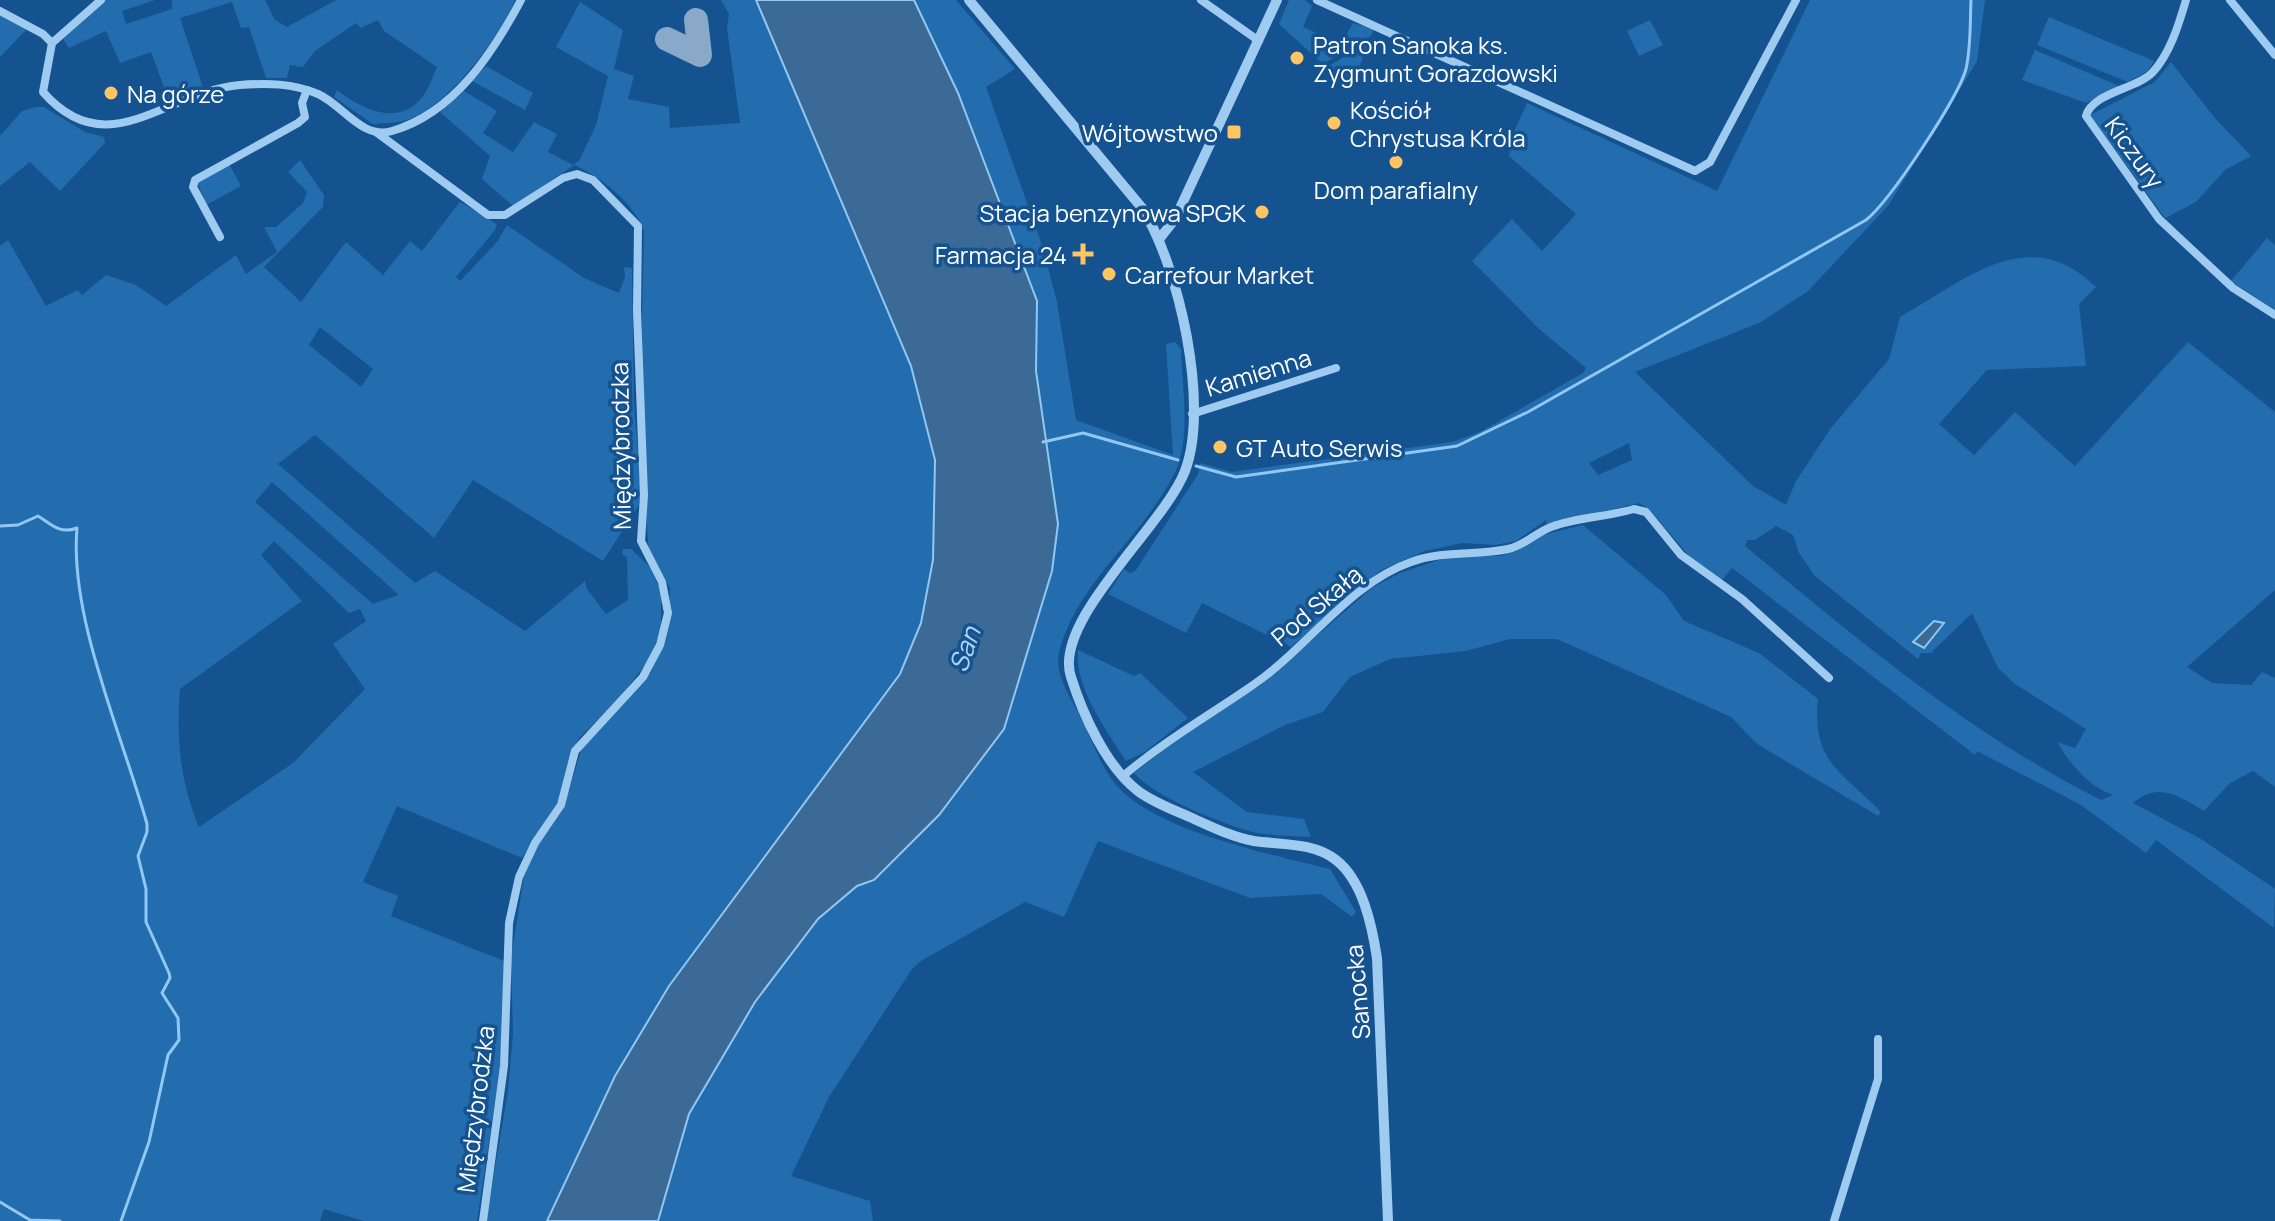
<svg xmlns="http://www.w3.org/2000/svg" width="2275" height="1221" font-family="Manrope,sans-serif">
  <rect width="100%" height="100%" fill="#145390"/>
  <g fill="#236cad" fill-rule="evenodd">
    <path d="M106,0h49l-33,11 4,13 46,-15v-9h93l10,20 12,7 49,-27h179c-18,40 -63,102 -105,119 -11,4 -26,4 -37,5l-39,-27 3,-7c24,19 63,38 86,6 6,-8 10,-20 14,-29l-53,-36 -6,-11 -17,8 -5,-5 -41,28 -12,16 -13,-2 -3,13h-21l-17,-51 -8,1 -9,-26 -52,16 23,69 -34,14 -18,-49 -31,11 -14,-32 -37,17 -6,-9z"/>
    <path d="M721,0h35l8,13 147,353 24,94 -2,100 -12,63 -21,51 -231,313 -54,89 -68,145h-61l22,-130 5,-57 -2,-75 13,-83 11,-27 28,-39 20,-66 68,-71 18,-47 1,-38 -21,-36 -2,-25 -6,-168 3,-128c-8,-26 -45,-56 -70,-66l-61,41 -31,-27 8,-23 -50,-44 24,-21 33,20 -14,22 30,19 21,-30 23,12 -9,18 25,13 6,-4 17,-36 12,-49 -52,-29 24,-45 43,28 -9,39 20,7 -6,23 41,8 1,21 70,-5 -13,-95 2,-14z"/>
    <path d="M914,0h42l59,69 -29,18 57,161 14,54 19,118 97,35 -7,-111 9,-2 6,7c1,36 10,87 -5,121 -30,65 -100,112 -117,183 -5,21 12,45 21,63 11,21 21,52 37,70 41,46 154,68 213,83l26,43 -4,5 -31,-23 -71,4 -152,-57 -34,76 -39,-15 -104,59 -9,8 -83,128 -38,79 79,25 3,20h-215l31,-107 66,-112 63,-83 39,-33 17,-6 65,-65 65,-86 48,-158 6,-47 -22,-153 1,-70 -79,-208z"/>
    <polygon points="1289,0 1305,0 1312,6 1303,27 1341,44 1353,23 1374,29 1371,36 1323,64 1279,24"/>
    <path d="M1810,0h175l-8,61 -89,145 -81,86 -48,31 -124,49 118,114 33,19 10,-24 35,-53 58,-69 11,-42c65,-37 129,-96 196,-30l-17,17 7,62 -99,4 -48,54 35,31 41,-43 60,54 113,-124 87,70v178l-88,77 25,16 39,2 11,-13 13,6v109l-22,-16 -23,12 -26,28c-25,-15 -45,-30 -71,-8l68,36 74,50 -1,39 -118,-88 -10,13 -65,-48 -104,-54 -2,4 -243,-187 -10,12 -33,-24 -39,-46 -11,-7 -92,22 -1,-5 -30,21 -21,4 -33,-2 -37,8 -44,19 -90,77 -89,-44 -16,30 -78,-39 16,-25 6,4 6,-3 62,-96 2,-11 32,9 220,-30 28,-10 103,-59 3,-5 -47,-39 -67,-68 40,-42 30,32 34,-37 -67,-58 4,-22 14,-31 190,88zM1629,443l3,17 -34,15 -9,-12zM1776,526l17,9 6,18 16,23 103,83 3,-6h10l41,-40 26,55 17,16 71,45 -11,19 -18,-6c13,22 32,45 56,53l-12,5c-131,-66 -244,-161 -356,-254l2,-6h8z"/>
    <polygon points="0,15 28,28 0,57"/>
    <polygon points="2049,17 2154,61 2148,71 2128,82 2037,45"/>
    <polygon points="1650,20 1663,45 1639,56 1627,31"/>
    <polygon points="1369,42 1352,85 1327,67"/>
    <polygon points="2035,50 2119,86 2086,103 2022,80"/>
    <polygon points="2171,62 2214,117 2251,156 2225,170 2196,202 2165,218 2090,115 2155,82"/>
    <polygon points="486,66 533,93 525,110 472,81"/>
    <polygon points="36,107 44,107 85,132 104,137 105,143 60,191 30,162 0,186 0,136 22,111"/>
    <path d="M300,160l24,35 -1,12 -59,60 37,35 45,-60 37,33 27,-34 12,10 38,-49 37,22 -2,6 -39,47 4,4 37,-39 10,-17 77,53 35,15 6,-16 -1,-10 8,1 2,135 7,87 -2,15 -36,56 -130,-81 -39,58 -119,-103 -37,29 137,119 20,-12 90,60 60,-50 2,8 19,25 22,-14 -1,-43 -5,-3 1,-5h8l18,17 12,25v37l-10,29 -36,47 -36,34 -12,26 -7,35 -38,59 -125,-52 -34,76 35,14 -7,20 113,45 -4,108 -23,152h-113l-40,-12 -4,12h-320v-975l8,-6 38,66 32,-16 4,5 24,-20 30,10 30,21 70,-51 10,19 31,-22 -13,-25h12l27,-24 4,-11 -19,-20zM320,327l53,42 -12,18 -52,-42zM272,482l126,112v1l-25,9 -118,-102zM274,541l75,72 11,-4 6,12 -33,23 32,45 -72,74 -94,64c-19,-45 -23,-90 -19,-138l122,-88 -41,-46z"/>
    <polygon points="228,162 241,186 206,205 197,181"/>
    <polygon points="2267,238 2275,245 2275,310 2231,281"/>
    <path d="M1583,525l83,70 18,26 75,32 59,46c-6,63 22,71 63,113l-3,4 -121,-72 -26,-27 -174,-78h-47l-44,12 -76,8 -40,18 -27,35 -38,13 -92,47 54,40 57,7 7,18c-19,-1 -39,-1 -58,-5 -31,-8 -98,-35 -119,-59l81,-63 43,-23 115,-100 27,-14 54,-18 48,1 40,-21z"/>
    <path d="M1078,650l56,26 6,-3 48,45 -43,34 -19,9c-19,-30 -52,-74 -48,-111z"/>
  </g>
  <g fill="#3c6a97" stroke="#92c7f4" stroke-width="2">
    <polygon points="756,0 914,0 958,93 1037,301 1036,371 1058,524 1052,571 1004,729 939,815 874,880 857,886 818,919 755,1002 689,1114 658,1221 547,1221 615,1076 669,986 900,674 921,623 933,560 935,460 911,366"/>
    <polygon points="1934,621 1944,623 1924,648 1913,642"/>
  </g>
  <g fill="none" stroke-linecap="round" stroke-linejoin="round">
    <g stroke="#92c7f4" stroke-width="3">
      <polyline points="1043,442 1083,433 1178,460"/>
      <path d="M1196,466l40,11 221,-31 71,-34 338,-192c24,-19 92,-122 100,-151 5,-22 4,-47 5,-69"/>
      <path d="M0,526l18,-1 20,-9c12,7 21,19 39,12 -8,89 46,209 70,296v8l-9,24 8,33v33l23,51 1,5 -8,15 16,25 1,22 -11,15 -19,87 -28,79"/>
      <polyline points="0,1202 30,1220 60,1221"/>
    </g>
    <polyline stroke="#8aa9c8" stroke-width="24" points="667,39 700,55 696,20"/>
    <g stroke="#a0cbf1" stroke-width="8">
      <path d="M101,0l-49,43 -9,49c65,74 123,-1 197,-7 26,-2 53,-2 78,9 25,11 44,46 74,37 62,-18 100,-77 129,-131"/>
      <polyline points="1201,0 1259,41"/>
      <polyline points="1317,0 1695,171 1710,162 1796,0"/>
      <path d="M2186,0c-7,24 -16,54 -34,73 -16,16 -60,20 -66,43l73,103 74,69 42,27"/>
      <polyline points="2230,0 2275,55"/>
      <polyline points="0,11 43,34 52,43"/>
      <polyline points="376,132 488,215 505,215 563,178 577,174 593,180 638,226 637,311 644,495 641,541 662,582 668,613 660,645 643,677 575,751 561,805 535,843 519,877 509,923 504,1066 483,1221"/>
      <polyline points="220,237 193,187 195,180 298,123 305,117 302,103 307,90"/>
      <polyline points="1192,414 1336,368"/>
      <path d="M1123,776c43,-36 85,-60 130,-91 53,-36 97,-102 158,-123 34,-12 64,-6 97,-13 16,-3 27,-16 43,-22 26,-10 56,-10 83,-18l12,3 35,43 61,44 87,79"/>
      <polyline points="1834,1221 1878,1079 1878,1039"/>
    </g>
    <g stroke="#a0cbf1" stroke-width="10">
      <path d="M969,0l173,208c37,58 68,197 43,263 -21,55 -133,150 -114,206 12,38 35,89 67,114 16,12 36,19 54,27 20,9 40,19 62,23 27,4 59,1 82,19 27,21 36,66 41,98l11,263"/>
      <polyline points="1160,238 1175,219 1277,0"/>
    </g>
  </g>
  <g fill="#ffc560" stroke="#145390" stroke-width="3">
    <circle cx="1297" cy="58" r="8"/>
    <circle cx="111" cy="93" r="8"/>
    <circle cx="1334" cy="123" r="8"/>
    <rect x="1226" y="124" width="16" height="16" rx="4"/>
    <circle cx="1396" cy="162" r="8"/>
    <circle cx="1262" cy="212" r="8"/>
    <path d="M1079 242h8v8h8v8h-8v8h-8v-8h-8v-8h8z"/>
    <circle cx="1109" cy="274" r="8"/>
    <circle cx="1220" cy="447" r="8"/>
  </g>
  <g text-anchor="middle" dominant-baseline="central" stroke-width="7" stroke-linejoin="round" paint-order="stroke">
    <g font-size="24" fill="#fff" stroke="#145390" text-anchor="start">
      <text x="1313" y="44">Patron Sanoka ks.<tspan x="1313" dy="28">Zygmunt Gorazdowski</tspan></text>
      <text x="127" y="93">Na górze</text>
      <text x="1350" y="109">Kościół<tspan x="1350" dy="28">Chrystusa Króla</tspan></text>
      <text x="1218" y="132" text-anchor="end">Wójtowstwo</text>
      <text x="1396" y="189" text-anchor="middle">Dom parafialny</text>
      <text x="1246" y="212" text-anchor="end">Stacja benzynowa SPGK</text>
      <text x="1067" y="254" text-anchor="end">Farmacja 24</text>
      <text x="1125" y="274">Carrefour Market</text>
      <text x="1236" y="447">GT Auto Serwis</text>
    </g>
    <g font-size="24" fill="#fff" stroke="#145390">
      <text transform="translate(2135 152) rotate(54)">Kiczury</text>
      <text transform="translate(1258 372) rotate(-17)">Kamienna</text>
      <text transform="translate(620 446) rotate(-91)">Międzybrodzka</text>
      <text transform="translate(1316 605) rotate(-40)">Pod Skałą</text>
      <text transform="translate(1357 992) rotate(-95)">Sanocka</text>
      <text transform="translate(475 1109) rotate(-83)">Międzybrodzka</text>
    </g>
    <g font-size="26" font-style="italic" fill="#acd4f8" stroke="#145390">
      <text transform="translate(964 649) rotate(-71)">San</text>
    </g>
  </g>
</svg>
